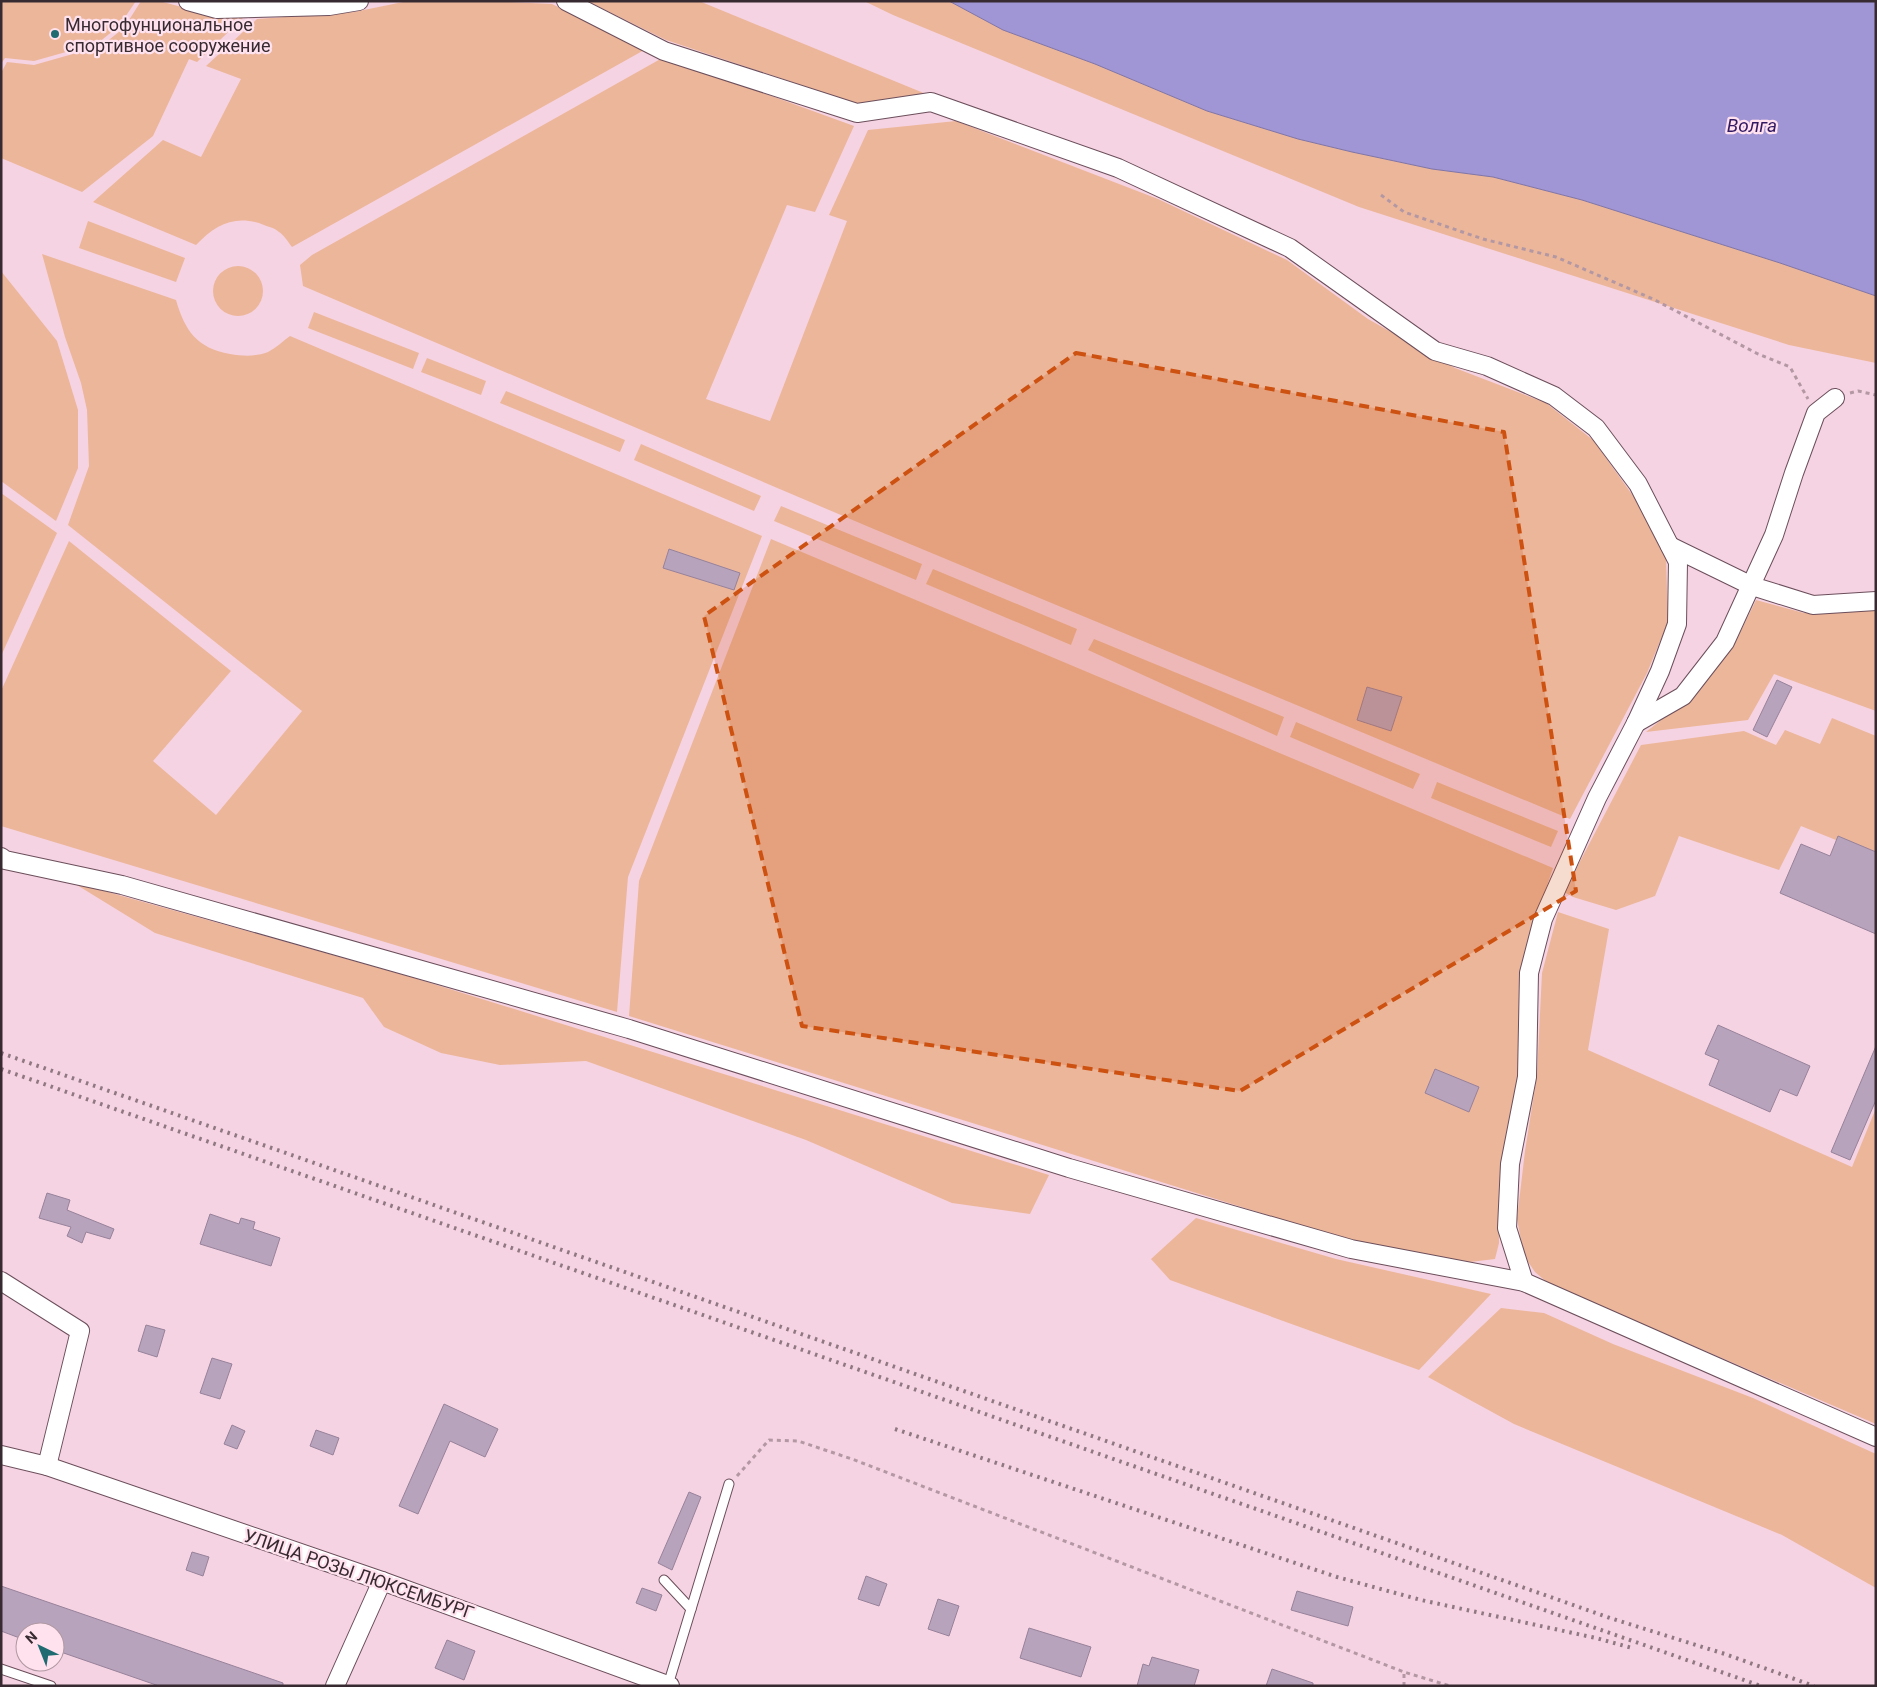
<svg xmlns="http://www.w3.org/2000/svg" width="1877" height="1687" font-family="Roboto,sans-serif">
  <rect width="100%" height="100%" fill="#f6d3e2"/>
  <g fill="#ecb69a">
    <polygon points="1,1 136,1 119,26 98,43 34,61 5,58 1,64"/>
    <polygon points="141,1 159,1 216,16 245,16 197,62 189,59 153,136 82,192 1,158 1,73 7,62 34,65 101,46 124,28"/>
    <path d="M408,1h81l63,3 94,45 -354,198c-4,-5 -8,-12 -13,-15 -4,-4 -10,-5 -15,-7 -28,-11 -48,-1 -68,20l-103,-43 70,-62 38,17 40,-78 -35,-13 51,-47 97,-7z"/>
    <polygon points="587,1 699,1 926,94 858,104 666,40"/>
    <polygon points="864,1 949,1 1003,30 1095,64 1207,111 1298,139 1352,152 1432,169 1493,177 1582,200 1780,263 1876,296 1876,363 1789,345 1359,207 893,15"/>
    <polygon points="664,57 854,126 815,212 787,205 706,399 770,421 847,221 829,215 868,130 956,121 1158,199 1287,260 1368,319 1455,368 1546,403 1593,440 1636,500 1666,557 1668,622 1647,673 1570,819 869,527 303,286 300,265 312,255"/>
    <polygon points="88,221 185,258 176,282 79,248"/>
    <path d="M42,254l134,46c9,31 21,48 54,54 13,2 25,3 38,-2 8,-4 15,-11 22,-16l472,200 -134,341 -11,135 -616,-186v-135l68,-150 162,130 -78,90 63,54 86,-104 -234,-186 21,-59 -2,-56 -6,-27 -16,-46z"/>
    <circle cx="238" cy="291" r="25"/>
    <polygon points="1,271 57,341 78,410 78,468 56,521 1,481"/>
    <polygon points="314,312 419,353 413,369 308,328"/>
    <polygon points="427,358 486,381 481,395 421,372"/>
    <polygon points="506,391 625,440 620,452 500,403"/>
    <polygon points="641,444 761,496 754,511 634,460"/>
    <polygon points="1,493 57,533 1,656"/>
    <polygon points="781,506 922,564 916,580 774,521"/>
    <polygon points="771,539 1553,868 1535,921 1519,977 1519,1084 1499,1190 1499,1243 1495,1259 1470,1262 1347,1240 629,1016 639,881"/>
    <polygon points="933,569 1077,629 1071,645 926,584"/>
    <polygon points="1756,600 1804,613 1876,609 1876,711 1774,674 1748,720 1646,732 1681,704 1735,643"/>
    <polygon points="1094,639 1284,717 1277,736 1088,650"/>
    <polygon points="1832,718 1876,736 1876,856 1801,826 1779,870 1679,836 1655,896 1616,910 1573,897 1564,892 1641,745 1744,731 1776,745 1785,730 1820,744"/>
    <polygon points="1296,722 1420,774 1413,789 1290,737"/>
    <polygon points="1437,782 1558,831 1551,847 1431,798"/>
    <polygon points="72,882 411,977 1049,1175 1030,1214 952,1203 806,1140 586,1061 500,1065 441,1053 384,1027 363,998 155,933"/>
    <polygon points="1558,912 1609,929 1588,1050 1852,1167 1876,1108 1876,1424 1549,1284 1535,1272 1524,1256 1517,1219 1525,1151 1537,1075 1542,973"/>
    <polygon points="1196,1218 1336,1259 1491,1294 1419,1370 1170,1280 1151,1259"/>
    <polygon points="1501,1308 1544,1313 1613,1344 1753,1398 1876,1454 1876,1588 1782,1535 1514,1424 1428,1377"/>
  </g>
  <polygon fill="#a095d5" stroke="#8075a4" points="949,1 1876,1 1876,296 1780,263 1582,200 1493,177 1432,169 1352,152 1298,139 1207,111 1095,64 1003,30"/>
  <g fill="#b8a3bc" stroke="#97829b">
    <polygon points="669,549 740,573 734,590 663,568"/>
    <polygon points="1777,680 1792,687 1767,737 1753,730"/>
    <polygon points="1367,687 1402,697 1391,731 1357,720"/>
    <polygon points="1838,836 1876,852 1876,934 1780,893 1801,844 1830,856"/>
    <polygon points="1718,1025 1810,1066 1797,1096 1780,1089 1770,1112 1709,1085 1719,1060 1705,1054"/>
    <polygon points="1876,1046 1876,1100 1850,1160 1831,1152"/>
    <polygon points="1435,1069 1479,1087 1469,1112 1425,1093"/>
    <polygon points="47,1193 70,1200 67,1210 114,1229 110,1239 86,1232 82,1243 67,1236 71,1227 39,1218"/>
    <polygon points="210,1214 239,1224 241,1218 255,1222 253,1229 280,1238 271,1266 200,1244"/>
    <polygon points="146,1325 165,1330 157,1357 138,1351"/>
    <polygon points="212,1358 232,1364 220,1399 200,1393"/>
    <polygon points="444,1404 498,1429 485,1457 450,1441 418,1514 399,1506"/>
    <polygon points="232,1425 245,1431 237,1449 224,1444"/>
    <polygon points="316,1430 339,1438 333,1455 310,1446"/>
    <polygon points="689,1492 701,1497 672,1570 658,1563"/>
    <polygon points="192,1552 209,1557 203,1576 186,1570"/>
    <polygon points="866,1576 887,1584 879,1606 858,1599"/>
    <polygon points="1,1586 283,1683 283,1686 159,1686 55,1650 55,1632 25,1632 25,1640 1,1631"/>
    <polygon points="642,1588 662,1595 656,1611 636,1603"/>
    <polygon points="1297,1591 1353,1607 1348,1626 1291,1610"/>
    <polygon points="938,1599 959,1606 949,1636 928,1629"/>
    <polygon points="1029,1628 1091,1647 1081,1677 1020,1658"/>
    <polygon points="447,1640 475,1651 464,1680 435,1668"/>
    <polygon points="1152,1657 1199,1670 1194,1686 1137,1686 1143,1664 1149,1666"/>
    <polygon points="1272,1669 1313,1683 1313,1686 1266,1686"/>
  </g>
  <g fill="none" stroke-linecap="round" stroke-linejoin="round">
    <defs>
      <g id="lane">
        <polyline points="664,1580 691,1609"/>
        <polyline points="1,1669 51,1686"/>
        <polyline points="668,1685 729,1484"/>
      </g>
      <g id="street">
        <polyline points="188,1 217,9 329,6 359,1"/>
        <polyline points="566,1 664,51 857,113 931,102 1118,168 1290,248 1435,351 1487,366 1554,396 1596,428 1638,484 1678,562 1677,624 1660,671 1636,723 1597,798 1543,919 1529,973 1527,1077 1510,1164 1507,1228 1524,1282"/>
        <polyline points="1670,546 1752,586 1813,605 1876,601"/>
        <polyline points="1636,723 1683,696 1725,642 1774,535 1794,473 1816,413 1835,398"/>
        <polyline points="1,857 5,860 122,885 629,1029 1069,1168 1351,1249 1524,1282 1876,1437"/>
        <polyline points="1,1281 80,1331 47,1466"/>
        <polyline points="1,1455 47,1466 382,1581 670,1686"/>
        <polyline points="335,1686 382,1581"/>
      </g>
    </defs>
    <use href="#lane" stroke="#6b4e5b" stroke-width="11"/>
    <use href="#street" stroke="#6b4e5b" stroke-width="20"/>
    <g stroke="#b398a4" stroke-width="3" stroke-dasharray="4 4" stroke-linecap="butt">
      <polyline points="1381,195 1404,212 1483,239 1556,257 1653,299 1758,354 1790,367 1808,399"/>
      <polyline points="1850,393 1858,391 1876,395"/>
      <polyline points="737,1476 769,1440 798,1441 852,1459 1404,1672 1450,1686"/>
      <polyline points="1404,1686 1404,1672"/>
    </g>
    <use href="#lane" stroke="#fff" stroke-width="9"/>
    <use href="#street" stroke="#fff" stroke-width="18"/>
    <g stroke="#8f7882" stroke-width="4" stroke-dasharray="2.5 5" stroke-linecap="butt">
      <polyline points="1,1053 1613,1619 1725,1654 1814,1686"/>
      <polyline points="1,1069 1761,1686"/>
      <polyline points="895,1429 1337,1577 1421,1600 1596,1638 1632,1648"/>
    </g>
  </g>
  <path fill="#cd5211" fill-opacity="0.2" stroke="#cd5211" stroke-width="4" stroke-dasharray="10 6" stroke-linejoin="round" d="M1076,353l428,79 72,459 -336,200 -438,-65 -98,-410z"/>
  <circle fill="#206b72" stroke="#ffe2ee" stroke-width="2" cx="55" cy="34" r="5"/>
  <g text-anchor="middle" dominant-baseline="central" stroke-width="4.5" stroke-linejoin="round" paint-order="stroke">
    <g font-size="18" fill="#372a30" stroke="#ffe2ee" text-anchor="start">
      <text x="65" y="24">Многофунциональное<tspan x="65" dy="21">спортивное сооружение</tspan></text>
    </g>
    <g font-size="18" fill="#372a30" stroke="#ffe2ee">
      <text transform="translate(359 1574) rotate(19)">УЛИЦА РОЗЫ ЛЮКСЕМБУРГ</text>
    </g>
    <g font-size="19" font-style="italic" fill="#311963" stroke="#ffe2ee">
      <text x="1752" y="125">Волга</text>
    </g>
  </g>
  <rect width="1877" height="1687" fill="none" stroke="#372a30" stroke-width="5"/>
  <g transform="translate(40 1647) rotate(317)"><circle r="24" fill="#ffe2ee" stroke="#af98a2"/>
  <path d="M0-4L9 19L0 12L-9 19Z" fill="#206b72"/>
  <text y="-8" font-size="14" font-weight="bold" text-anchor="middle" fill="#372a30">N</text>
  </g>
</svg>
